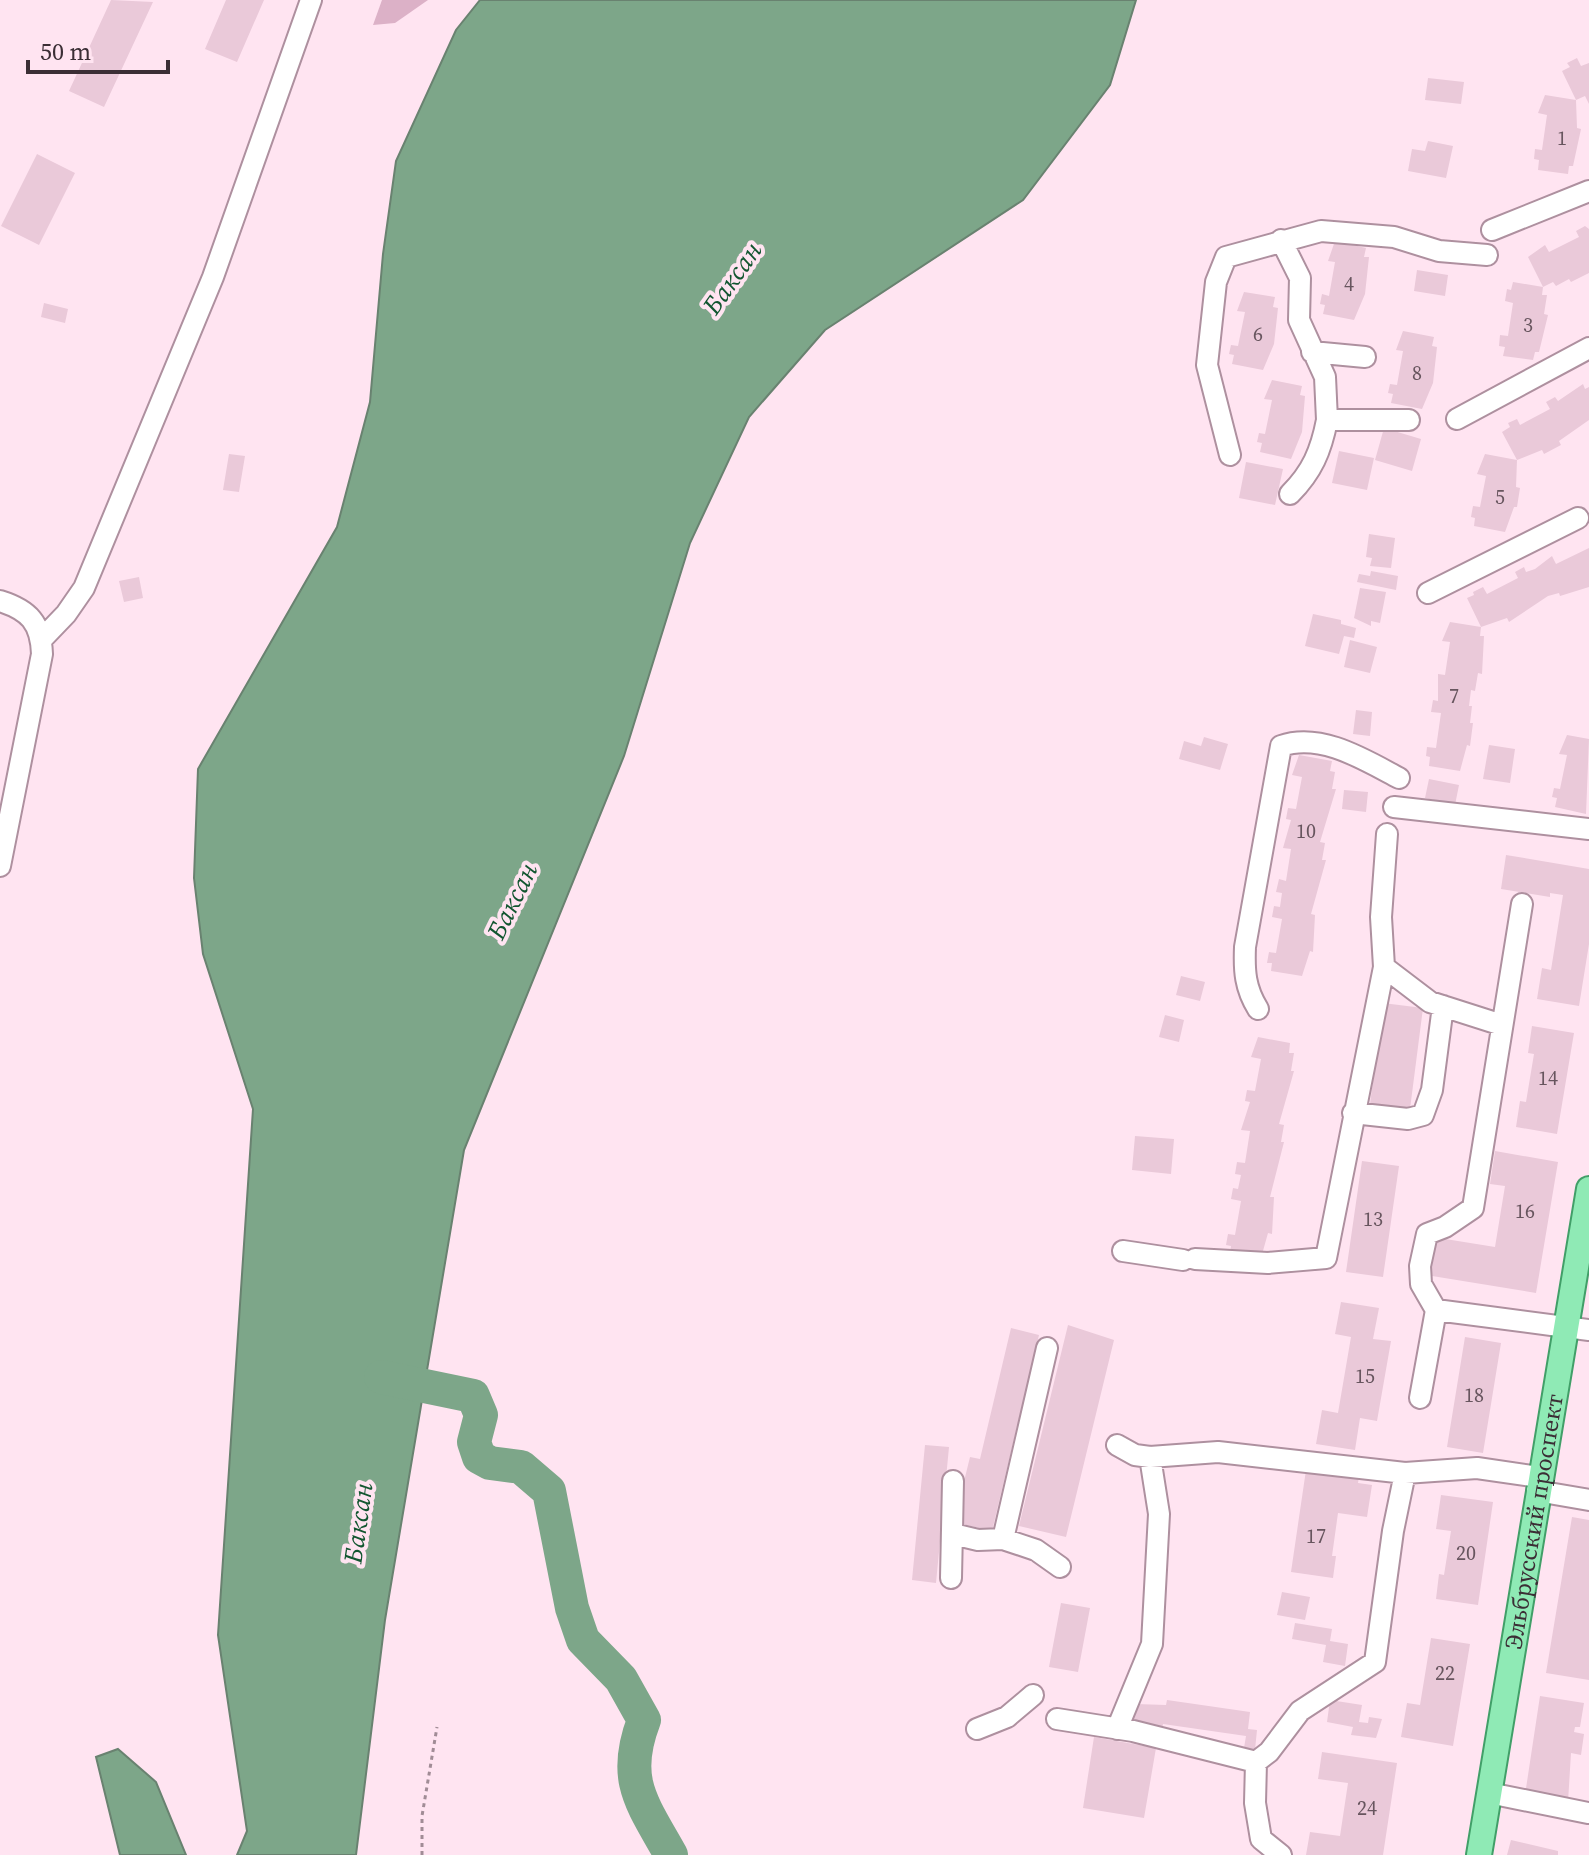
<svg xmlns="http://www.w3.org/2000/svg" width="1589" height="1855" font-family="'Source Serif 4',serif">
	<rect width="100%" height="100%" fill="#ffe4f1"/>
	<path fill="#dcb1c7" d="M382 0H428L395 23 373 25Z"/>
	<path fill="#7da689" stroke="#698270" stroke-width="2" d="M480 0H1136L1110 85 1023 200 825 330 749 417 690 543 624 756 464 1150 385 1620 356 1855H237L247 1831 218 1635 253 1109 203 954 194 878 198 769 337 527 370 402 383 254 396 161 456 30Z
		M118 1749 156 1782 186 1855H120L96 1757Z"/>
	<g fill="none" stroke-linecap="round" stroke-linejoin="round">
		<path stroke="#7da689" stroke-width="34" d="M381 1377 473 1396 481 1415 474 1442 479 1457 490 1463 521 1467 549 1491 572 1608 583 1640 621 1679 644 1720C621 1780 642 1803 671 1855"/>
	</g>
	<path fill="#eac9d9" d="M111 0 153 2 104 107 69 91Z
		M226 0H264L237 62 205 49Z
		M1577 58 1581 66 1589 63V104L1585 96 1576 100 1562 71 1570 67 1567 63Z
		M1428 78 1464 82 1461 104 1425 100Z
		M1545 95 1576 100 1577 128 1581 129 1573 166H1569L1568 174 1538 170 1539 160 1534 159 1535 149 1542 150 1547 115 1538 113Z
		M1428 141 1453 146 1446 178 1408 171 1412 149 1425 151Z
		M37 154 75 173 39 245 1 226Z
		M1585 226 1589 229V273L1571 282 1569 279 1556 286 1553 282 1543 287 1542 295H1547L1544 314 1548 315 1539 352H1535L1533 360 1503 356 1505 347 1499 346 1500 335 1508 336 1513 303 1505 301 1507 289 1511 290 1513 282 1543 287 1528 257 1545 245 1549 252 1579 237 1576 231Z
		M1335 241 1366 248 1364 257H1369L1365 294 1354 320 1323 314 1325 305 1320 304 1322 294 1329 296 1335 262 1328 261Z
		M1417 270 1448 275 1445 296 1414 291Z
		M1244 292 1275 297 1273 307 1278 308 1274 344 1263 370 1232 364 1234 355 1229 354 1231 345 1238 346 1245 312 1237 311Z
		M44 303 68 309 65 323 41 317Z
		M1403 331 1434 337 1432 346 1437 347 1433 383 1422 409 1391 403 1393 394 1388 393 1390 384 1397 385 1403 351 1396 350Z
		M1272 380 1302 386 1300 395 1305 396 1302 432 1291 459 1260 452 1262 443 1257 442 1259 433 1265 434 1272 400 1264 399Z
		M1583 384 1585 389 1589 387V420L1559 441 1561 445 1544 454 1542 450 1517 460 1502 432 1510 427 1508 423 1517 419 1520 425 1550 409 1546 402 1555 397 1558 401Z
		M1384 428 1421 439 1412 471 1375 460Z
		M1339 451 1374 458 1367 490 1332 483Z
		M229 454 245 456 239 492 223 490Z
		M1485 454 1517 460 1516 487 1520 488 1517 507H1514L1505 532 1474 526 1475 518 1471 517 1473 506 1480 507 1486 476 1477 474Z
		M1246 462 1283 469 1275 505 1239 498Z
		M1369 534 1395 538 1391 568 1370 566 1372 558 1366 557Z
		M1589 548V587L1560 596 1559 593 1548 596 1509 622 1507 618 1481 627 1467 598 1474 595 1473 592 1483 587 1487 594 1518 578 1515 572 1524 567 1526 572 1535 569 1552 556 1556 564Z
		M1371 571 1398 576 1396 590 1357 582 1359 574 1370 576Z
		M139 577 143 598 124 602 119 581Z
		M1360 588 1386 592 1380 623 1371 621V626L1354 618Z
		M1313 614 1341 620V624L1356 628 1354 638 1344 636 1339 654 1305 646Z
		M1450 622 1481 627 1480 636H1484L1482 674 1478 673 1475 691 1471 690 1469 706H1472L1470 723H1473L1470 746 1467 745 1460 771 1429 766 1430 757 1426 756 1427 747 1436 748 1441 713 1431 712 1433 700 1438 701V674L1445 675 1450 642 1442 641Z
		M1350 640 1377 647 1370 673 1344 667Z
		M1356 710 1372 712 1370 736 1353 734Z
		M1567 735 1589 739 1586 814 1555 807 1557 798 1552 797 1554 788 1560 789 1567 755 1559 754Z
		M1204 737 1228 744 1220 770 1179 759 1184 741 1201 746Z
		M1489 745 1515 749 1510 783 1483 779Z
		M1299 755 1332 761 1330 771 1335 772 1332 789H1336L1320 842 1325 843 1322 860H1326L1311 914 1315 915 1313 952 1310 951 1302 976 1271 971 1272 963H1267L1269 952 1276 953 1282 919 1272 917 1274 906 1280 907 1282 893 1276 892 1279 879 1286 881 1291 849 1283 848 1291 820 1286 819 1288 808 1296 809 1302 777 1292 775Z
		M1429 779 1459 785 1455 805 1425 798Z
		M1344 790 1368 792 1366 812 1342 809Z
		M1506 855 1589 869V944L1579 1006 1537 999 1542 968 1551 970 1563 895 1550 893V897L1501 889Z
		M1181 976 1205 982 1200 1001 1176 995Z
		M1383 1003 1423 1008 1410 1109 1370 1104Z
		M1165 1015 1184 1020 1179 1042 1159 1037Z
		M1532 1026 1574 1033 1557 1134 1516 1127 1520 1101 1526 1102 1534 1054 1528 1053Z
		M1258 1037 1290 1043 1289 1053H1294L1291 1071H1294L1279 1124 1284 1125 1281 1142H1284L1270 1197H1274L1272 1234 1268 1233 1261 1258 1230 1253 1231 1246 1226 1245 1228 1234 1235 1235 1241 1201 1231 1199 1233 1188 1238 1189 1241 1175 1235 1174 1237 1162 1245 1163 1250 1131 1241 1130 1250 1102 1245 1101 1247 1090 1255 1091 1261 1059 1251 1057Z
		M1135 1136 1174 1139 1171 1174 1132 1170Z
		M1495 1151 1558 1162 1536 1293 1426 1275 1433 1237 1495 1247 1505 1186 1490 1184Z
		M1362 1161 1399 1166 1383 1277 1346 1272Z
		M1341 1302 1379 1308 1373 1339 1391 1341 1377 1421 1360 1418 1355 1450 1316 1444 1322 1410 1338 1413 1351 1337 1335 1334Z
		M1068 1325 1114 1340 1066 1537 1019 1526Z
		M1011 1328 1039 1335 992 1531 954 1522 970 1457 980 1459Z
		M1465 1337 1501 1343 1483 1453 1447 1447Z
		M925 1445 949 1447 936 1583 912 1580Z
		M1306 1470 1359 1477 1358 1483 1372 1485 1367 1517 1338 1513 1332 1556H1336L1333 1578 1291 1572Z
		M1441 1495 1493 1502 1478 1605 1436 1599 1439 1574 1444 1575 1451 1531 1436 1529Z
		M1572 1517 1589 1520V1680L1546 1673Z
		M1282 1592 1310 1597 1305 1620 1277 1615Z
		M1061 1603 1090 1608 1078 1672 1049 1667Z
		M1295 1623 1332 1629 1330 1641 1348 1644 1345 1666 1323 1662 1326 1645 1292 1639Z
		M1431 1638 1470 1644 1453 1746 1401 1737 1407 1703 1420 1705Z
		M1540 1696 1584 1703 1580 1727H1575L1574 1732 1584 1734 1581 1755 1571 1753 1568 1802 1525 1795Z
		M1167 1700 1250 1712 1248 1729 1257 1730 1255 1750 1244 1748 1246 1736 1163 1724 1162 1730 1133 1725 1136 1704 1166 1705Z
		M1330 1700 1362 1705 1359 1722 1368 1723 1369 1717 1382 1719 1376 1738 1351 1735 1353 1727 1327 1722Z
		M1094 1737 1156 1748 1144 1818 1083 1808Z
		M1322 1752 1397 1763 1383 1855H1306L1310 1832 1340 1836 1348 1783 1318 1779Z
		M1511 1840 1558 1851V1855H1507Z"/>
	<g fill="none" stroke-linecap="round" stroke-linejoin="round">
		<g stroke="#ae909f" stroke-width="24">
			<path id="minor" d="M1492 230 1589 191
				M1281 240 1300 278 1299 320 1325 377 1327 420H1409
				M1312 352 1365 357
				M1457 419 1589 348
				M1230 455 1207 365 1216 282 1226 257 1321 231 1394 237 1439 251 1487 255
				M1290 494C1312 472 1321 451 1327 420
				M1428 593 1578 518
				M0 601C29 610 41 623 42 654L0 866
				M42 639 66 614 84 588 213 277 311 0
				M1394 807 1589 829
				M1384 967 1430 1002 1502 1025
				M1258 1009C1245 988 1244 971 1245 947L1281 746C1321 732 1365 760 1399 778
				M1353 1113 1408 1119 1423 1115 1432 1090 1443 1006
				M1123 1251 1183 1260
				M1195 1259 1268 1263 1326 1258 1384 967 1381 917 1387 834
				M1436 1310 1589 1330
				M1047 1348 1003 1539 1036 1550 1060 1567
				M1420 1398 1436 1310 1421 1284 1420 1266 1427 1234 1445 1227 1473 1208 1522 904
				M1117 1445 1135 1455 1150 1457 1218 1452 1405 1473 1477 1468 1539 1477
				M1537 1491 1589 1500
				M953 1534 978 1540 1003 1539
				M951 1578 953 1481
				M1057 1719 1133 1731 1256 1762 1269 1752 1300 1711 1375 1662 1393 1531 1405 1473
				M977 1729 1007 1717 1033 1695
				M1117 1729 1152 1644 1159 1514 1150 1457
				M1256 1762 1255 1803 1261 1839 1281 1855
				M1489 1793 1588 1813"/>
		</g>
		<g stroke="#419f68" stroke-width="28">
			<g id="major">
				<path id="s1" d="M1479 1855 1589 1189"/>
			</g>
		</g>
		<path stroke="#a18c96" stroke-width="3" stroke-dasharray="4 4" stroke-linecap="butt" d="M422 1855V1816L437 1727"/>
		<use href="#minor" stroke="#fff" stroke-width="20"/>
		<use href="#major" stroke="#8feab5" stroke-width="24"/>
	</g>
	<g text-anchor="middle" stroke-width="8" stroke-linejoin="round" paint-order="stroke">
		<g font-size="20" fill="#67555e">
			<text x="1562" y="145">1</text>
			<text x="1349" y="291">4</text>
			<text x="1528" y="332">3</text>
			<text x="1258" y="341">6</text>
			<text x="1417" y="380">8</text>
			<text x="1500" y="504">5</text>
			<text x="1454" y="703">7</text>
			<text x="1306" y="838">10</text>
			<text x="1548" y="1085">14</text>
			<text x="1525" y="1218">16</text>
			<text x="1373" y="1226">13</text>
			<text x="1365" y="1383">15</text>
			<text x="1474" y="1402">18</text>
			<text x="1316" y="1543">17</text>
			<text x="1466" y="1560">20</text>
			<text x="1445" y="1680">22</text>
			<text x="1367" y="1815">24</text>
		</g>
		<g font-size="24" fill="#3b2e35" stroke="#ffe4f1">
			<text dy="8" stroke="none"><textPath href="#s1" startOffset="338">Эльбрусский проспект</textPath></text>
		</g>
		<g font-size="26" font-style="italic" fill="#125630" stroke="#ffe4f1">
			<text transform="translate(732 278) rotate(-55)" y="9">Баксан</text>
			<text transform="translate(512 901) rotate(-64)" y="9">Баксан</text>
			<text transform="translate(358 1523) rotate(-82)" y="9">Баксан</text>
		</g>
	</g>
	<path d="M28 60v12h140v-12" fill="none" stroke="#3b2e35" stroke-width="4"/>
	<text x="40" y="60" font-size="24" fill="#3b2e35" stroke="#ffe4f1" stroke-width="6" paint-order="stroke">50 m</text>
</svg>
